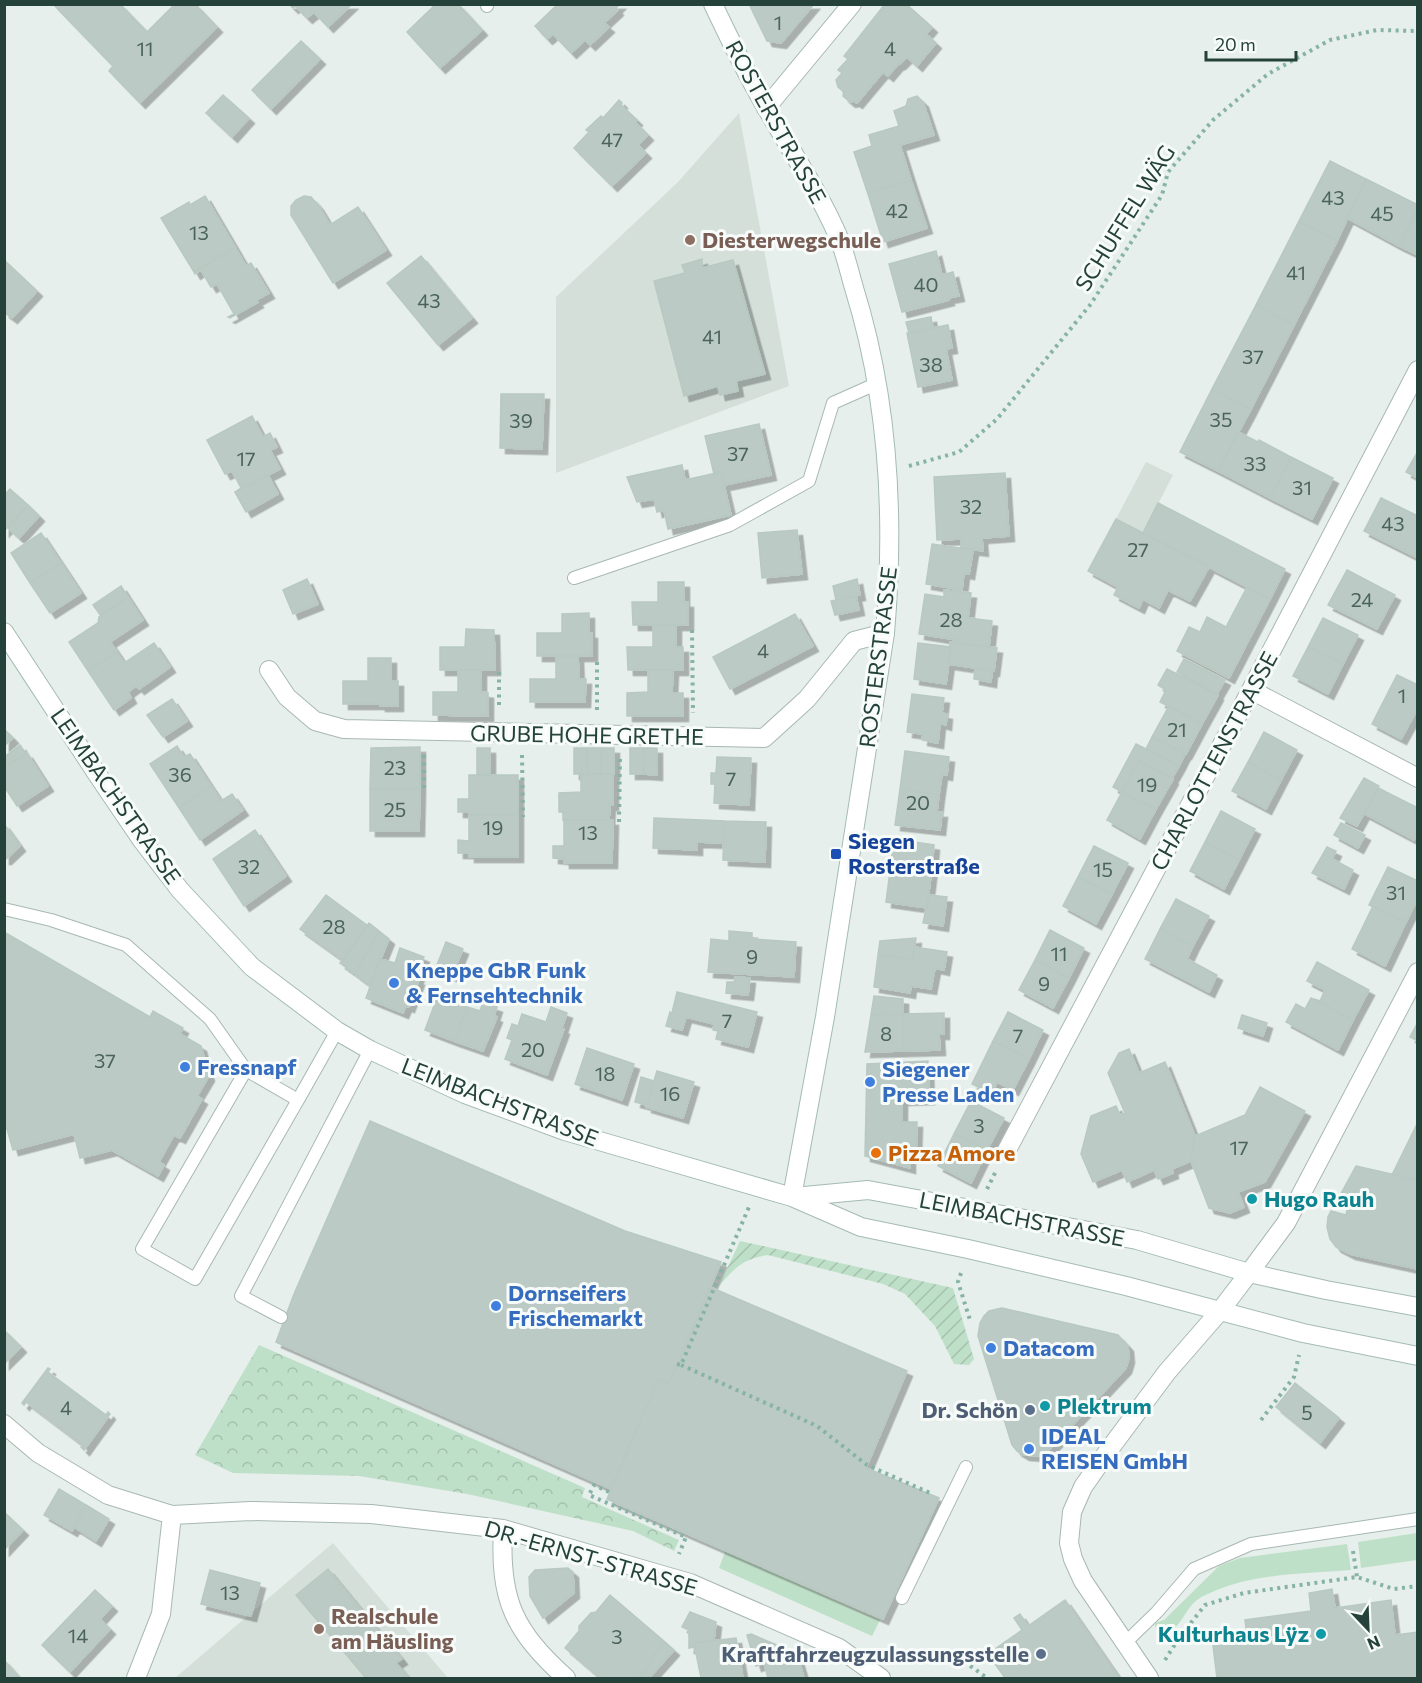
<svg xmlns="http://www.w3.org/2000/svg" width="1422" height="1683" font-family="Commissioner,sans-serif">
	<defs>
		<pattern id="forest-crowns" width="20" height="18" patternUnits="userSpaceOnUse" patternTransform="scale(1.5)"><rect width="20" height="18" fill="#bfe0c8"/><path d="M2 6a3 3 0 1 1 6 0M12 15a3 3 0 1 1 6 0" fill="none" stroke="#a4c1ad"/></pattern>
		<pattern id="garden-furrows" width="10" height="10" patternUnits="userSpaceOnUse" patternTransform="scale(1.5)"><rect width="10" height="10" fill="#bfe0c8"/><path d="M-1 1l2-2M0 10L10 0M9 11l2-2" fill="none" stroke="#a4c1ad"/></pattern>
		<filter id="shadow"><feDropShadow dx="5.5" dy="5.5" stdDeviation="0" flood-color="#0004"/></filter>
	</defs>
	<rect width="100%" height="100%" fill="#e6efeb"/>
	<path fill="#d4dfda" d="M739 113 789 386 556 473V297L678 182Z
		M1146 462 1173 475 1143 533 1116 519Z
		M333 1543 448 1678H175Z"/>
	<path fill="#bfe0c8" d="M1417 1533V1560L1361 1568 1358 1542Z
		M1347 1544 1351 1570C1304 1574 1253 1573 1210 1593 1202 1596 1196 1600 1191 1606 1182 1617 1175 1637 1158 1633L1155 1626V1623L1164 1620 1219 1566 1240 1558Z
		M725 1552 880 1620 872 1636 719 1568Z"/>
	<path fill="url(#forest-crowns)" d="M259 1345 585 1488 582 1497 679 1540 674 1551 633 1531 467 1494 359 1476 233 1473 195 1455Z"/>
	<path fill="url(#garden-furrows)" d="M740 1241 953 1288 974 1359 969 1365 954 1364 935 1326 905 1294 883 1284 768 1255C742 1259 736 1267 719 1286Z"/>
	<path fill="#bbcac4" stroke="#b8c9c2" stroke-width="1.5" filter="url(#shadow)" d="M53 4H120L147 32 175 4H195L217 27 140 103 109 71 113 66Z
		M289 4H316L311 9 314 12 307 18 295 6 293 8Z
		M316 4H352L328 27 311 9Z
		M436 4H458L482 30 440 68 407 32Z
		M558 4H620L616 8 618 10 604 23 609 27 590 45 585 40 571 53 553 34 547 39 535 26Z
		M749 4H814L781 43 767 41Z
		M885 4H906L932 27 926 34 936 43 917 66 907 57 900 64 899 63 888 76 883 72 857 103 854 101 850 102 843 96 844 92 838 87 836 80 842 73 838 70 848 59 844 56Z
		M301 41 320 59 271 109 252 90Z
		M223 95 249 118 232 137 206 113Z
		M917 96 923 102 934 135 900 145 911 180 868 194 854 152 872 146 869 135 899 126 894 111 906 106 908 99Z
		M619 100 622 103 621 105 637 120 635 122 648 135 638 145 646 153 612 186 574 148 589 132 586 130 601 116 603 118Z
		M1330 161 1366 179 1337 241 1299 221Z
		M1366 179 1418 205V209L1399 246 1347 218Z
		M911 180 927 228 883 242 868 194Z
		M205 196 235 247 194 272 161 218 189 202 190 205Z
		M304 196 311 197 318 205 330 225 358 207 386 250 333 283 291 215V206L296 200Z
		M1418 209V255L1399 246Z
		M1299 221 1337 241 1294 325 1256 305Z
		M235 247 246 266 251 263 269 293 256 300 258 302 230 318 228 317 234 314 217 284 211 287 201 270 195 274 194 272Z
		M936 251 942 275 953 272 959 296 948 298 949 300 902 312 889 264Z
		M421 256 472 318 438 345 387 283Z
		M702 259V268L733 260 765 374 736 381 738 391 720 395 718 386 684 396 654 281 685 273 682 265Z
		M4 260 37 291 12 318 4 312Z
		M1256 305 1294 325 1251 409 1212 389Z
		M931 317 933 328 909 333 906 322Z
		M948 325 952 348 946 349 952 380 918 387 907 333Z
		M1212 389 1251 409 1218 471 1180 452Z
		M501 394H544L542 449 500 448Z
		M252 416 263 437 270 433 277 447 270 450 280 469 235 492 241 488 232 471 225 474 207 440Z
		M759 424 771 475 724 485 721 472 714 474 705 436Z
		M1238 432 1258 442 1259 440 1291 457 1270 498 1218 471Z
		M1418 451V478L1406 472Z
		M1291 457 1333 478 1312 519 1270 498Z
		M682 465 685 480 721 472 731 515 668 529 664 510 657 512 654 499 637 502 627 477Z
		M1005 473 1009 536 982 538 983 551 961 548V539L937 540 934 477Z
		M268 475 278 494 246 512 235 492Z
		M10 489 28 505 4 531V492L6 493Z
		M1381 498 1418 516V558L1364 531Z
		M1158 503 1285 569 1270 599 1143 533Z
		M28 505 39 516 19 538 8 528Z
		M1116 519 1209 567 1190 601 1168 590 1159 608 1143 599 1139 608 1114 595 1118 587 1088 571Z
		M797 530 802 574 762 578 758 533Z
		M41 533 61 563 30 583 11 553Z
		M932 544 973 550 969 574 964 573 962 590 926 584Z
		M61 563 81 593 50 613 30 583Z
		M1347 570 1395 595 1377 629 1328 605Z
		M307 579 318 604 293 614 283 590Z
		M857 579 860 595 836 600 833 586Z
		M658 582H684V602H688V625H633L632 602H658Z
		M121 586 128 597 101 616 93 605Z
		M1247 587 1270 599 1229 678 1177 651 1189 627 1200 632 1207 617 1226 627Z
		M944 590 971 593 968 618 992 621 989 647 957 643V640L919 634 925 594 944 597Z
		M856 596 859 610 835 615 831 601Z
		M128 597 143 620 110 642 117 652 88 671 69 642 98 623 99 617Z
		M589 613V633H592V656H537V633H562V614Z
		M795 614 813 646 730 689 713 657Z
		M1323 618 1358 635 1343 664 1308 647Z
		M653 625H676V647H683V670H628L627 647H653Z
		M466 629 494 630 495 670H440V647H465Z
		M950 642 997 648 994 671 949 664Z
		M154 643 170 667 139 689 136 686 128 692 131 698 114 710 88 671 117 652 124 663Z
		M918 643 951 647 946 684 914 679Z
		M1308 647 1343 664 1328 694 1293 676Z
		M556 656H578L579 679H586L585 702H530V679H556Z
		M368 658H391V681H398V706H380V704H343V681H368Z
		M1184 659 1225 680 1217 694 1177 672Z
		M975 668 992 671 991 682 974 679Z
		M1167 669 1218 695 1202 724 1160 702 1166 690 1158 685Z
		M458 670H481V692L488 693V716L433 715V692H458Z
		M648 670H673L672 693H683V716H627V693L648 692Z
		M1397 675 1418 685V708L1401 739 1372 724Z
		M912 694 944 698 942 713 947 714 946 725 940 723 938 743 922 740 923 734 907 732Z
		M172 699 187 721 163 737 147 715Z
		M1169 706 1202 724 1186 754 1152 737Z
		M4 729 13 738 4 746Z
		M1264 732 1297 750 1281 780 1248 762Z
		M1152 737 1185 754 1179 766 1146 749Z
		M1136 744 1179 766 1172 778 1139 761 1122 792 1113 787Z
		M20 745 26 754 4 768V757Z
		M177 746 184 757 190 754 211 786 179 808 150 764Z
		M420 747V789H370L371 748Z
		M477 748H490V774H477Z
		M574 748H587V774H574Z
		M587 748H601V774H587Z
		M601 748H614V774H601Z
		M630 748H644V774H630Z
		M644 748H657V775L644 774Z
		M905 751 949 757 947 775 942 774 939 795 900 789Z
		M27 753 48 786 17 806 4 786V768Z
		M717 757 751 758 749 805 714 803 715 784H711V773H716Z
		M1139 761 1173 779 1156 809 1122 792Z
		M1248 762 1281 780 1266 809 1232 791Z
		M613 774V805H610L609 820H563V812H559V793L581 792V775Z
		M469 775H518V815H469V812H458V799H469Z
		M1364 778 1379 786 1357 826 1340 818Z
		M211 786 221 801 232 794 243 810 200 840 179 808Z
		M1378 788 1418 808V833L1414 840 1365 814Z
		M370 789H420L419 831H370Z
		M900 789 939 795 937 812H942L940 830 895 825Z
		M1122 792 1156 809 1140 839 1107 820Z
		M1221 811 1255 829 1239 860 1205 842Z
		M469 815H518V857H469V853H458V840L469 841Z
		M654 818 724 821 723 843 697 842V850L653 848Z
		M564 820H613L612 863H564V859L553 858V846H564Z
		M724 821 766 822 765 862 723 860Z
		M1341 823 1365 835 1358 848 1334 835Z
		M4 824 20 846 6 859H4Z
		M255 830 286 876 244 906 213 859Z
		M894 839 934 845 932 867 891 863Z
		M1205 842 1239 860 1224 889 1190 871Z
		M1094 846 1128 863 1112 894 1078 877Z
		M1327 847 1336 851 1332 859 1323 854Z
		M1323 854 1353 870 1344 889 1312 873Z
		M891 863 932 867 927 908 886 902Z
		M1388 867 1418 881V904H1415L1406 922 1369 905Z
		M1078 877 1112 894 1096 924 1063 906Z
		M326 895 368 926 343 960 300 929Z
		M929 895 947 897 943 926 923 923Z
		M1176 899 1209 916 1193 946 1160 929Z
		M1373 906 1406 922 1385 966 1352 949Z
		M369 923 379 931 355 974 340 963Z
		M1160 929 1193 946 1187 959 1217 975 1209 992 1145 959Z
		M1050 930 1084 948 1069 978 1035 960Z
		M379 931 389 939 370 985 355 974Z
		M729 931 752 933V939L796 942 794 977 708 972 711 939 729 941Z
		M4 932 150 1017 153 1011 183 1028 180 1034 201 1046 209 1076 197 1096 202 1099 180 1138 174 1135 159 1162 164 1165 158 1176 112 1150 80 1158 74 1134 13 1150 4 1119Z
		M916 938 913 959 878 955 880 941Z
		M446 942 463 949 452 976 435 970Z
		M914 947 947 952 944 970 935 968 931 989 911 986 910 993 874 987 878 955 913 959Z
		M400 948 424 957 418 972H420L417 980H419L409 1007 406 1006 403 1013 366 998 380 959 395 963Z
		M1035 960 1069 978 1053 1008 1019 990Z
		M1317 962 1369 990 1353 1020 1314 999 1320 1001 1325 990 1307 981Z
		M735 977 750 978 748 995 726 993 727 982H734Z
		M677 992 757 1012 748 1047 716 1039 718 1031 713 1030 714 1024 686 1017 682 1030 666 1026 670 1012 672 1013Z
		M438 995 467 1007 454 1041 425 1030Z
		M874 996 903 999V1014L871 1015Z
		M1311 998 1353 1020 1338 1050 1286 1022 1296 1004 1305 1009Z
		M483 1002 497 1007 494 1016 497 1017 483 1051 454 1041 467 1007 480 1011Z
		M551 1007 567 1013 562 1028 564 1029 547 1075 505 1059 512 1040 507 1038 512 1024 518 1026 522 1014 546 1022Z
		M1008 1012 1043 1030 1029 1059 993 1041Z
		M944 1013V1034H939L940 1050 904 1051 903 1014Z
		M903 1014 904 1051 865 1052 871 1015Z
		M1242 1015 1267 1023 1263 1036 1238 1028Z
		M1418 1022V1041L1410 1037Z
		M993 1041 1029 1059 1013 1090 997 1082 992 1094 972 1084Z
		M587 1048 634 1064 622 1100 575 1084Z
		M1129 1049 1139 1073 1165 1062 1195 1136 1191 1161 1172 1169 1173 1173 1158 1179 1154 1170 1127 1182 1122 1170 1093 1182 1081 1154 1089 1123 1091 1116 1116 1106 1120 1115 1125 1113 1108 1073 1119 1053Z
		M928 1061 929 1099 902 1100V1122H917L916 1156 910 1155V1168L865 1156 867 1064Z
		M657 1071 694 1082 683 1118 646 1107Z
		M641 1077 654 1081 647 1105 635 1102Z
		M1260 1087 1305 1111 1265 1182 1238 1192 1244 1207 1230 1213 1209 1208 1191 1161 1195 1136 1245 1115Z
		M971 1101 1004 1118 987 1150 954 1134Z
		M370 1121 625 1231 721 1262 669 1383 658 1380 611 1489 276 1342 294 1294Z
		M1418 1122V1180L1392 1175Z
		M954 1134 987 1150 971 1183 938 1166Z
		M1356 1166 1418 1180V1269L1350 1254 1336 1247 1330 1239 1327 1227 1328 1217 1331 1211 1346 1215 1349 1201 1338 1199Z
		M710 1287 907 1371 866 1468 939 1498 883 1619 607 1499 658 1380 669 1383Z
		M1002 1308 1118 1335 1128 1346 1129 1358 1126 1368 1047 1452 1040 1456 1024 1455 1017 1451 1012 1445 978 1336 980 1323 984 1316 989 1311Z
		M4 1330 21 1347 4 1364Z
		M48 1368 50 1369 48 1372 106 1415 108 1412 110 1414 84 1450 81 1447 83 1445 26 1402 24 1405 22 1403Z
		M1295 1383 1339 1418 1320 1443 1276 1407Z
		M59 1489 86 1505 72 1531 44 1515Z
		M86 1505 109 1519 96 1541 74 1527Z
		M4 1512 23 1530 4 1550Z
		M568 1568 573 1572 574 1593 543 1618 530 1596 529 1577 535 1570Z
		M328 1569 402 1659 396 1663 409 1678H366L296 1595Z
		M210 1570 260 1583 251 1616 201 1604Z
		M1332 1589 1335 1608 1391 1600 1395 1635 1418 1632V1678H1217L1213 1646 1248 1642 1245 1620 1311 1611 1309 1593Z
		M95 1590 112 1606 100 1619 110 1629 70 1672 42 1645Z
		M610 1595 665 1642 651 1659V1664L639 1678H600L565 1648 579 1631V1626L591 1613 596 1612Z
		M1065 1600 1119 1678H1005L988 1654 1022 1630 1014 1618 1020 1614 1028 1626Z
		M690 1612 716 1622 714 1640 694 1643 695 1647 689 1648V1630L682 1627Z
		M751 1634 777 1645 780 1658 756 1666 747 1635Z
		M736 1638 743 1678H701L694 1643Z
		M665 1642 674 1650 649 1678H634H639L651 1664V1659Z
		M797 1654 804 1678H768L764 1663Z
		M4 1660 20 1678H4Z"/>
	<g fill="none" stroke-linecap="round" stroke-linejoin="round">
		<g stroke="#a8b8b2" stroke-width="14">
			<path id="lane" d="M487 6V4
				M574 578 730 525 809 481 833 403 878 383
				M4 909 51 920 126 945 210 1019 246 1070 298 1100 337 1031
				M246 1070 142 1249 195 1279 298 1100
				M281 1317 241 1296 370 1050
				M902 1598 966 1467
				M1125 1643 1157 1612 1194 1569 1251 1544 1418 1519"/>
		</g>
		<g stroke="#a8b8b2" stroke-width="20">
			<path id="street" d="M766 108 852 4
				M269 670 287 697 315 721 344 729 764 738 807 699 854 641 885 633
				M1251 690 1418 778
				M1007 1150 1251 690 1418 370
				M1249 1273 1286 1223 1418 972
				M4 1424 38 1453 108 1495 172 1515 251 1511 371 1514 503 1529 690 1583 839 1648 881 1678
				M503 1529C499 1600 514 1631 566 1678
				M136 1678 161 1614 172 1515
				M1149 1678 1083 1581 1073 1559 1069 1543 1072 1512 1083 1487 1108 1451 1167 1372 1220 1311"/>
		</g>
		<g stroke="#a4bbb3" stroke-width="20">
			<path id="secondary" d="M713 4C730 40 747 75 767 109 791 151 819 192 838 236 845 252 849 271 854 288 889 400 895 517 885 633L825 1017 792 1197
				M4 632 97 774 141 839 180 890 252 967 337 1031 370 1050 465 1094 565 1131 792 1197 861 1227 968 1249 1126 1286 1303 1333 1418 1356
				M794 1197 868 1190 1137 1240 1249 1273 1326 1290 1418 1307
				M1220 1311 1249 1273"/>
		</g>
		<path stroke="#86b3a5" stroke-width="4" stroke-dasharray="3 4.5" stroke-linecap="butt" d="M909 466 959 452 997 419 1090 305 1162 195 1168 172 1213 120 1268 74 1330 40 1377 30 1418 31
			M692 630 693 713
			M499 672V708
			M597 710V662
			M424 755V790
			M522 755 523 817
			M619 822 620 757
			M987 1189 997 1169
			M961 1273 958 1282 970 1320
			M677 1364 681 1365 749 1207
			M681 1365 817 1426 867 1465 930 1493
			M1261 1420 1294 1377 1299 1355
			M609 1492 594 1485 589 1495 686 1537 679 1554
			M1353 1551 1357 1577
			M958 1657 987 1678
			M1165 1660 1179 1638 1205 1605 1244 1593 1357 1577 1394 1589 1418 1586"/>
		<use href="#lane" stroke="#fff" stroke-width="12"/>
		<use href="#street" stroke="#fff" stroke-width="18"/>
		<use href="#secondary" stroke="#fff" stroke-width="18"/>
	</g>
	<g fill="#8d6e63" stroke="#f7fbf9" stroke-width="2">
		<circle cx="690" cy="240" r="6"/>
		<circle cx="319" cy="1629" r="6"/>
	</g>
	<rect fill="#1a4fb4" stroke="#f7fbf9" stroke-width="2" x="830" y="848" width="12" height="12" rx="3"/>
	<g fill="#3f7fe0" stroke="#f7fbf9" stroke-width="2">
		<circle cx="394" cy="983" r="6"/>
		<circle cx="185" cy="1067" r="6"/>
		<circle cx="870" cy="1082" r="6"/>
		<circle cx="496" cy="1306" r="6"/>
		<circle cx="991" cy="1348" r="6"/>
		<circle cx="1029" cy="1449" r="6"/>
	</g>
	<circle fill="#e8710a" stroke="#f7fbf9" stroke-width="2" cx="876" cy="1153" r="6"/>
	<g fill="#0f9aa8" stroke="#f7fbf9" stroke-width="2">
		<circle cx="1252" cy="1199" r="6"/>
		<circle cx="1045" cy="1406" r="6"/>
		<circle cx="1321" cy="1634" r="6"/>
	</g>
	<g fill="#5c6f8a" stroke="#f7fbf9" stroke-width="2">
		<circle cx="1030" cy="1410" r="6"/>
		<circle cx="1041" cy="1654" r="6"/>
	</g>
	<g text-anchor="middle" stroke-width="6" stroke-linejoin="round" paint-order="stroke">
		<g font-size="20" fill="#4a645c">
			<text x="778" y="30">1</text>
			<text x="145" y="56">11</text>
			<text x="890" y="56">4</text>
			<text x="612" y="147">47</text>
			<text x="1333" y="205">43</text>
			<text x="897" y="218">42</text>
			<text x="1382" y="221">45</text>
			<text x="199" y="240">13</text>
			<text x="1296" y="280">41</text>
			<text x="926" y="292">40</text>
			<text x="429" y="308">43</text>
			<text x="712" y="344">41</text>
			<text x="1253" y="364">37</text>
			<text x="931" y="372">38</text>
			<text x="1221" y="427">35</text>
			<text x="521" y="428">39</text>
			<text x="738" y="461">37</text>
			<text x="246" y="466">17</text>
			<text x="1255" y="471">33</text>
			<text x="1302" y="495">31</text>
			<text x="971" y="514">32</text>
			<text x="1393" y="531">43</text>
			<text x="1138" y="557">27</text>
			<text x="1362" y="607">24</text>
			<text x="951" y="627">28</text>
			<text x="763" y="658">4</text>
			<text x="1402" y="703">1</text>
			<text x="1177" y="737">21</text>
			<text x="395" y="775">23</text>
			<text x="180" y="782">36</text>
			<text x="731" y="786">7</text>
			<text x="1147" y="792">19</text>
			<text x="918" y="810">20</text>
			<text x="395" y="817">25</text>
			<text x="493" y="835">19</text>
			<text x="588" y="840">13</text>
			<text x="249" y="874">32</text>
			<text x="1103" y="877">15</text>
			<text x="1396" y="900">31</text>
			<text x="334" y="934">28</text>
			<text x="1059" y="961">11</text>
			<text x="752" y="964">9</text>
			<text x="1044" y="991">9</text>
			<text x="727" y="1028">7</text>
			<text x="886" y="1041">8</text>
			<text x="1018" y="1043">7</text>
			<text x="533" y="1057">20</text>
			<text x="105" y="1068">37</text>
			<text x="605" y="1081">18</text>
			<text x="670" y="1101">16</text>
			<text x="979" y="1133">3</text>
			<text x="1239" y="1155">17</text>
			<text x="66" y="1415">4</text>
			<text x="1307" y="1420">5</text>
			<text x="230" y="1600">13</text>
			<text x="78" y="1643">14</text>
			<text x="617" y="1644">3</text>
		</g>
		<g font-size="22" fill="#24423a" stroke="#f7fbf9">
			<text transform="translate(776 122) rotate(61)" y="8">ROSTERSTRASSE</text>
			<text transform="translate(1125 218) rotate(-58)" y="8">SCHUFFEL WÄG</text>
			<text transform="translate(878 657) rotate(-83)" y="8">ROSTERSTRASSE</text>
			<text transform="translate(587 735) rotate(1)" y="8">GRUBE HOHE GRETHE</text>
			<text transform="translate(1214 761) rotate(-62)" y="8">CHARLOTTENSTRASSE</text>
			<text transform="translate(116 796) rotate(55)" y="8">LEIMBACHSTRASSE</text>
			<text transform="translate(500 1102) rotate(21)" y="8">LEIMBACHSTRASSE</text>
			<text transform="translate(1022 1219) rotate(11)" y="8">LEIMBACHSTRASSE</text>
			<text transform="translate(591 1558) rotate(16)" y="8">DR.-ERNST-STRASSE</text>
		</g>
		<g font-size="22" font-weight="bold" fill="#785e54" stroke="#f7fbf9" text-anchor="start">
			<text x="702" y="248">Diesterwegschule</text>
			<text x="331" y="1624">Realschule<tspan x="331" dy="25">am Häusling</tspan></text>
		</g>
		<g font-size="22" font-weight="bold" fill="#164399" stroke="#f7fbf9" text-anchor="start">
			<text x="848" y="849">Siegen<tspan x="848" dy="25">Rosterstraße</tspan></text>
		</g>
		<g font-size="22" font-weight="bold" fill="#366cbe" stroke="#f7fbf9" text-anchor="start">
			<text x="406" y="978">Kneppe GbR Funk<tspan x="406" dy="25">&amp; Fernsehtechnik</tspan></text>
			<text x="197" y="1075">Fressnapf</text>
			<text x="882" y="1077">Siegener<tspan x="882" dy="25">Presse Laden</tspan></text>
			<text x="508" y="1301">Dornseifers<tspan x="508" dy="25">Frischemarkt</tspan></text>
			<text x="1003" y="1356">Datacom</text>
			<text x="1041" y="1444">IDEAL<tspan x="1041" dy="25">REISEN GmbH</tspan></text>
		</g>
		<g font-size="22" font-weight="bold" fill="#c56008" stroke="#f7fbf9" text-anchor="start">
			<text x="888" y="1161">Pizza Amore</text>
		</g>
		<g font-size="22" font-weight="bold" fill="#0d838f" stroke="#f7fbf9" text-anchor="start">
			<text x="1264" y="1207">Hugo Rauh</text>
			<text x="1057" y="1414">Plektrum</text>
			<text x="1309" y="1642" text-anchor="end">Kulturhaus Lÿz</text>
		</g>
		<g font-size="22" font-weight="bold" fill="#4e5e75" stroke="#f7fbf9" text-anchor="end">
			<text x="1018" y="1418">Dr. Schön</text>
			<text x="1029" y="1662">Kraftfahrzeugzulassungsstelle</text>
		</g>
	</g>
	<rect width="1422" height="1683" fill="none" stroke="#24423a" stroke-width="12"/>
	<g transform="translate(1368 1629) rotate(157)" stroke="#f7fbf9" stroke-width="4.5" paint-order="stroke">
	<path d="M0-4.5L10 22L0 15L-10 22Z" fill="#24423a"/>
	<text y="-9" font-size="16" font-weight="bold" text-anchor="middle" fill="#24423a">N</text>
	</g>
	<path d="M1206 51v9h90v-9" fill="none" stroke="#24423a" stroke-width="3"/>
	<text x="1215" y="51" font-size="18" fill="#24423a" stroke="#f7fbf9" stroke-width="4.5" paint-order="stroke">20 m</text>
</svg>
